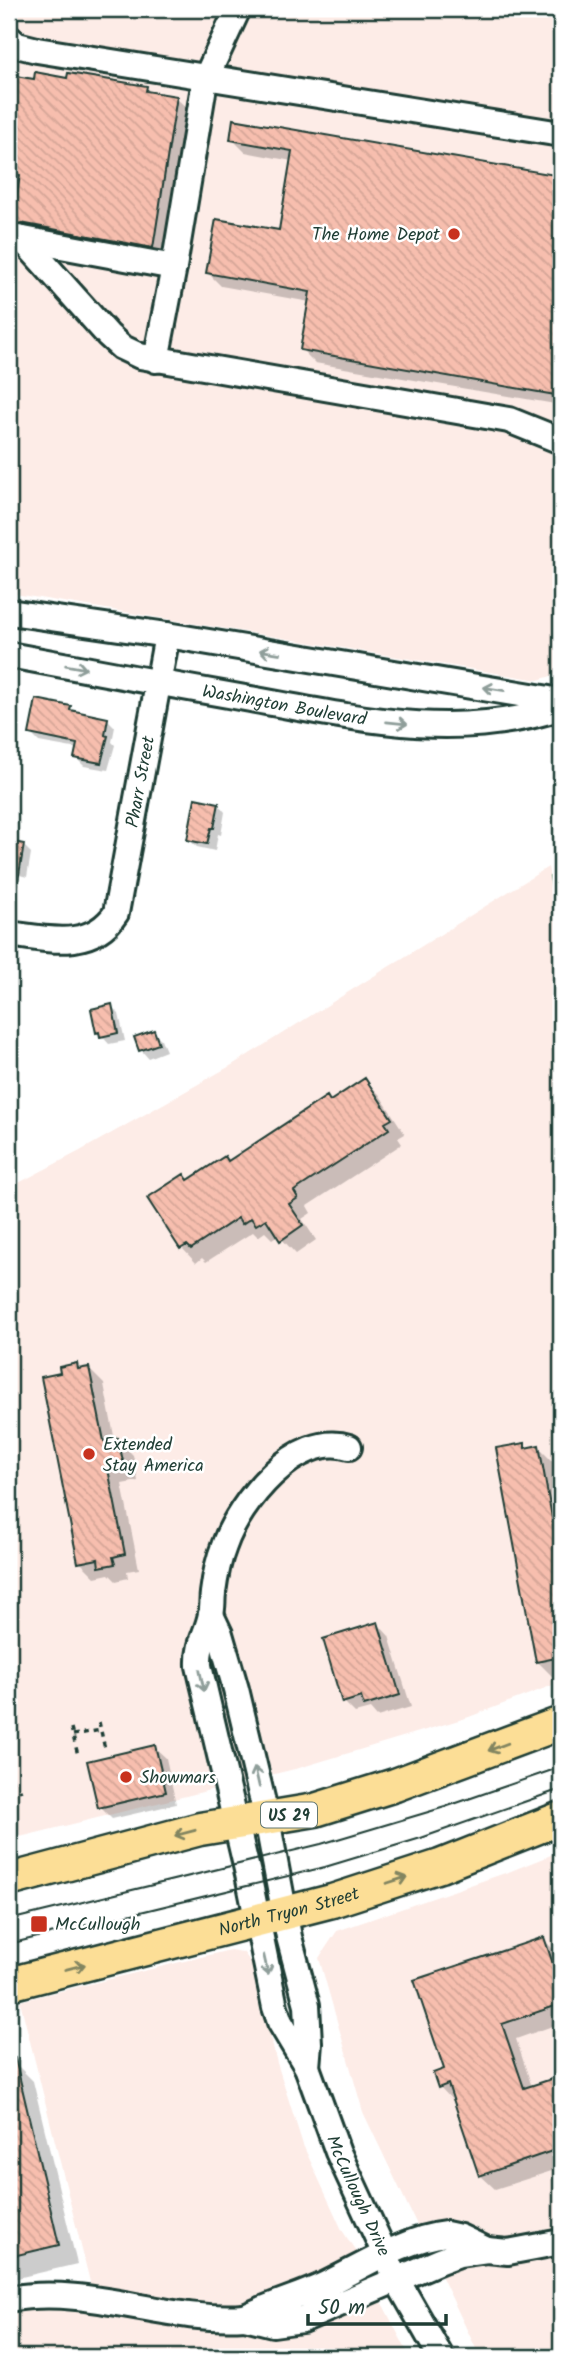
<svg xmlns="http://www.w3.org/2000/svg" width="570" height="2366" font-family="Kalam,sans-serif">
	<defs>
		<pattern id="cemetery-stones" width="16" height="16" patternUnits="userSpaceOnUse" patternTransform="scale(1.75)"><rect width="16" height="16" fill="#aee9ae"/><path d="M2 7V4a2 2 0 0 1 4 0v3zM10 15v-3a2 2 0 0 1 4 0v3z" fill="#95c996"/></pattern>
		<pattern id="building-back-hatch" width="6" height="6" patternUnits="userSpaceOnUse" patternTransform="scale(1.75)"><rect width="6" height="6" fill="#f7beae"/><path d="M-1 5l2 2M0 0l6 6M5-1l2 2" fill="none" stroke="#d3a496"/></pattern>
	</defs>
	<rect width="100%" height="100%" fill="#fff"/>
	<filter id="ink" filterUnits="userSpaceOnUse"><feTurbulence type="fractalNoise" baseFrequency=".0143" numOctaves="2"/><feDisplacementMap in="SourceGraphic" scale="14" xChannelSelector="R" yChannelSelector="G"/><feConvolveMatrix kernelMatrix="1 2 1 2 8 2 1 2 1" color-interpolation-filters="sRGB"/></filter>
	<g filter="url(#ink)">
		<path fill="#fdece7" d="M9 9H561V673L538 680 9 593Z
			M548 867 561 935V1682L469 1717 299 1768 20 1837 9 1766V1188L80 1151 232 1065Z
			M561 1851V2357H480L363 2112 319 1958 337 1931 511 1871Z
			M230 1950 243 1952 253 1965 277 2063 303 2145 342 2230 359 2256 307 2286 249 2303 219 2307 201 2306 91 2286 20 2001Z
			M369 2278 410 2357H9V2299L197 2314 285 2307Z"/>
		<path fill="url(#cemetery-stones)" stroke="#669371" stroke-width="2" d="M561 874V935L550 877Z"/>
		<path fill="#0003" d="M9 71 35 85 146 88 152 94 176 98 188 109 164 258 25 235 14 224 21 184 9 182Z
			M235 121 561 178V405L315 363 302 350 310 302 221 286 208 273 280 232 292 161 245 152 232 139Z
			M70 708 76 713 107 719 115 727 112 742 115 745 108 770 84 766 76 758 78 749 39 742 31 734Z
			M218 804 225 812 221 835 218 834 215 851 197 847 189 840Z
			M9 843 23 845 31 853 27 877 9 872Z
			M111 1006 119 1014 125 1041 109 1044 98 1032Z
			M153 1032 161 1039 166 1051 148 1058 141 1050Z
			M365 1080 379 1094 405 1134 398 1138 402 1144 307 1206 311 1213 302 1219 316 1240 296 1254 278 1235 272 1239 265 1232 258 1237 253 1232 206 1262 202 1258 196 1263 182 1248 149 1199 184 1176 190 1181 229 1162Z
			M76 1365 81 1370 89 1369 104 1384 115 1441 118 1440 133 1455 138 1481 122 1484 139 1569 127 1571 128 1578 116 1581 109 1574 95 1577 80 1562 62 1375Z
			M524 1445 528 1449 538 1447 553 1462 561 1507V1674L552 1676 537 1661Z
			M378 1624 389 1636 411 1707 377 1717 370 1709 355 1713 344 1702Z
			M154 1747 166 1758 176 1804 112 1819 100 1807Z
			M9 1760 15 1782 9 1783Z
			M543 1939 558 1954 561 1962V2023L516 2039 532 2087 561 2078V2168L495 2189 480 2175 454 2102 440 2087 446 2071Z
			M14 2062 33 2081 77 2264 9 2280V2063Z"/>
		<path fill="url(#building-back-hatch)" stroke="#1f3d34" stroke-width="2" d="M35 72 67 78 68 73 147 86 146 91 177 96 153 248 21 223 12 225 20 175 9 173V75L34 79Z
			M233 119 561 176V396L300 350 310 292 206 273 216 219 279 230 292 151 230 140Z
			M36 699 71 706 70 710 108 718 105 735 108 736 101 763 74 758 77 744 29 734Z
			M195 798 219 803 214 828H211L207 844 187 840Z
			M9 841 24 844 17 887 9 886Z
			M112 1004 118 1033 100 1037 99 1032 96 1033 91 1009Z
			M154 1030 159 1044 139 1051 134 1037Z
			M365 1078 392 1119 385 1123 389 1129 294 1191 298 1198 289 1204 303 1225 280 1241 266 1219 256 1225 251 1218 242 1224 238 1218 191 1249 187 1245 180 1249 147 1198 184 1174 188 1180 225 1156 228 1161 327 1096 330 1101Z
			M77 1363 78 1369 89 1367 104 1441 118 1438 124 1466 108 1469 125 1554 113 1557 115 1564 99 1567 98 1559 78 1563 41 1377 60 1373 59 1367Z
			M525 1443V1448L539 1445 556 1540 561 1539V1555L558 1556 560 1564 555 1565 561 1599V1657L536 1662 496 1448Z
			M378 1622 400 1695 364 1706 361 1697 342 1703 323 1639Z
			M155 1745 166 1792 98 1808 87 1761Z
			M544 1937 561 1988V2004L502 2024 524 2088 561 2076V2148L479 2176 448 2084 438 2088 433 2073 444 2069 414 1980Z
			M15 2058 59 2245 9 2257V2059Z"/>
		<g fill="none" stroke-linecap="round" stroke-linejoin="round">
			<g stroke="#1f3d34" stroke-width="30">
				<g id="minor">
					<path d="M9 38 17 45 37 50C212 77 386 107 561 134"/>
					<path d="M18 238 174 267 205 80 238 9"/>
					<path d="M22 239 108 335 121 347 140 356 509 420 561 441"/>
					<path d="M156 360 174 267"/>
					<path d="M9 612 167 635 561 701"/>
					<path id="s1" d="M9 655C88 670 166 684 245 698 350 717 458 743 561 707"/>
					<path id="s2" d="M9 934C47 939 91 951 116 913L167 635"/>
					<path id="s3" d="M349 1447C297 1430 239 1503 224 1546 218 1561 215 1577 213 1593 212 1600 213 1608 211 1614 207 1635 198 1642 199 1666L248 1874 275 2007 280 2022 307 2067 338 2152 397 2280 441 2357"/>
					<path d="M211 1615 220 1634 236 1689 267 1819 289 1937 307 2005 309 2043 307 2067"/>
					<path d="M446 2234 460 2237 487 2250 459 2254 440 2261 302 2320 273 2324 245 2317C271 2304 299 2297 326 2284 362 2267 406 2238 446 2234Z"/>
					<path d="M487 2250 508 2252 561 2242"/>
					<path d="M9 2299C89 2284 165 2323 245 2317"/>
				</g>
			</g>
			<g stroke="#1f3d34" stroke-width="37">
				<g id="major">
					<path d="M9 1880 200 1829 315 1810 395 1785 561 1723"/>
					<path id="s4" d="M9 1984 332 1901 440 1866 561 1818"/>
				</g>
			</g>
			<path stroke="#1f3d34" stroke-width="3.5" stroke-dasharray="5 5" stroke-linecap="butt" d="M99 1722 105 1749
				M71 1728 78 1755
				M73 1735 101 1730
				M9 1793 22 1790"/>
			<use href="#minor" stroke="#fff" stroke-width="24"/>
			<use href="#major" stroke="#fcde96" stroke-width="32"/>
			<path stroke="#1f3d34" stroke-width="2" d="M9 1920 321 1844 445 1807 561 1767
				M9 1944 325 1867 421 1838 561 1789"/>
		</g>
		<defs><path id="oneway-shaft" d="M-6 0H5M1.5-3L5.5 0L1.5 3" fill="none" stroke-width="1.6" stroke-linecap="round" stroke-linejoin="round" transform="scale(1.75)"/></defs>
		<g stroke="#8f9e9a">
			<use href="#oneway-shaft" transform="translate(270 652) rotate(-171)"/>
			<use href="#oneway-shaft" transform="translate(76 667) rotate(10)"/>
			<use href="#oneway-shaft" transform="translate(494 689) rotate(-171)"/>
			<use href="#oneway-shaft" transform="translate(397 723) rotate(6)"/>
			<use href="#oneway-shaft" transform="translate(202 1681) rotate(78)"/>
			<use href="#oneway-shaft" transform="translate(257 1777) rotate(-103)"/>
			<use href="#oneway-shaft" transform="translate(266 1965) rotate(77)"/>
		</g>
		<g stroke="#828560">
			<use href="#oneway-shaft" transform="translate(498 1747) rotate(159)"/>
			<use href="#oneway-shaft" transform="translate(185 1833) rotate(165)"/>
			<use href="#oneway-shaft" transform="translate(397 1880) rotate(-18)"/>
			<use href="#oneway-shaft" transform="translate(75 1967) rotate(-14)"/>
		</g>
	</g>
	<g fill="#c8321e" stroke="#fff" stroke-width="2.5">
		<circle cx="454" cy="234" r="7"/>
		<circle cx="89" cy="1454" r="7"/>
		<circle cx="126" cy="1777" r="7"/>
		<rect x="30" y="1915" width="18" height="18" rx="3.5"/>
	</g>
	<g text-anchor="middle" stroke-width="5" stroke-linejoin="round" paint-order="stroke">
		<rect fill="#fff" stroke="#627771" stroke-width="2" x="261" y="1802.5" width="56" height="25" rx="5"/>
		<g font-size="16" font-weight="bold" fill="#1f3d34">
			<text x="289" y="1821">US 29</text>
		</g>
		<g font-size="18" fill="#1f3d34" stroke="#fff" text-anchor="start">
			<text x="440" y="240" text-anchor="end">The Home Depot</text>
			<text x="103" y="1450">Extended<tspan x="103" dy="21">Stay America</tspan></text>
			<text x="140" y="1783">Showmars</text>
			<text x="55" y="1930">McCullough</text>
		</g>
		<g font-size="18" fill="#1f3d34" stroke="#fff">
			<text dy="6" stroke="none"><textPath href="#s1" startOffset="280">Washington Boulevard</textPath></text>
			<text dy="6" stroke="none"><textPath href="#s2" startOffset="250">Pharr Street</textPath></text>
			<text dy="6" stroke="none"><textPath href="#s4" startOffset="289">North Tryon Street</textPath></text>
			<text dy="6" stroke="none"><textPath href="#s3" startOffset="852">McCullough Drive</textPath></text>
		</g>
	</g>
	<rect width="570" height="2366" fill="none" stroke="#fff" stroke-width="35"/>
	<rect x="18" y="18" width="535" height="2331" fill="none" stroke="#1f3d34" stroke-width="2.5" filter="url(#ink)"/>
	<path d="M308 2314v10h138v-10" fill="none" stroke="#1f3d34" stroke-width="3.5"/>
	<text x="318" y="2314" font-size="21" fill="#1f3d34" stroke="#ffffff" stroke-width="5" paint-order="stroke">50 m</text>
</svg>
